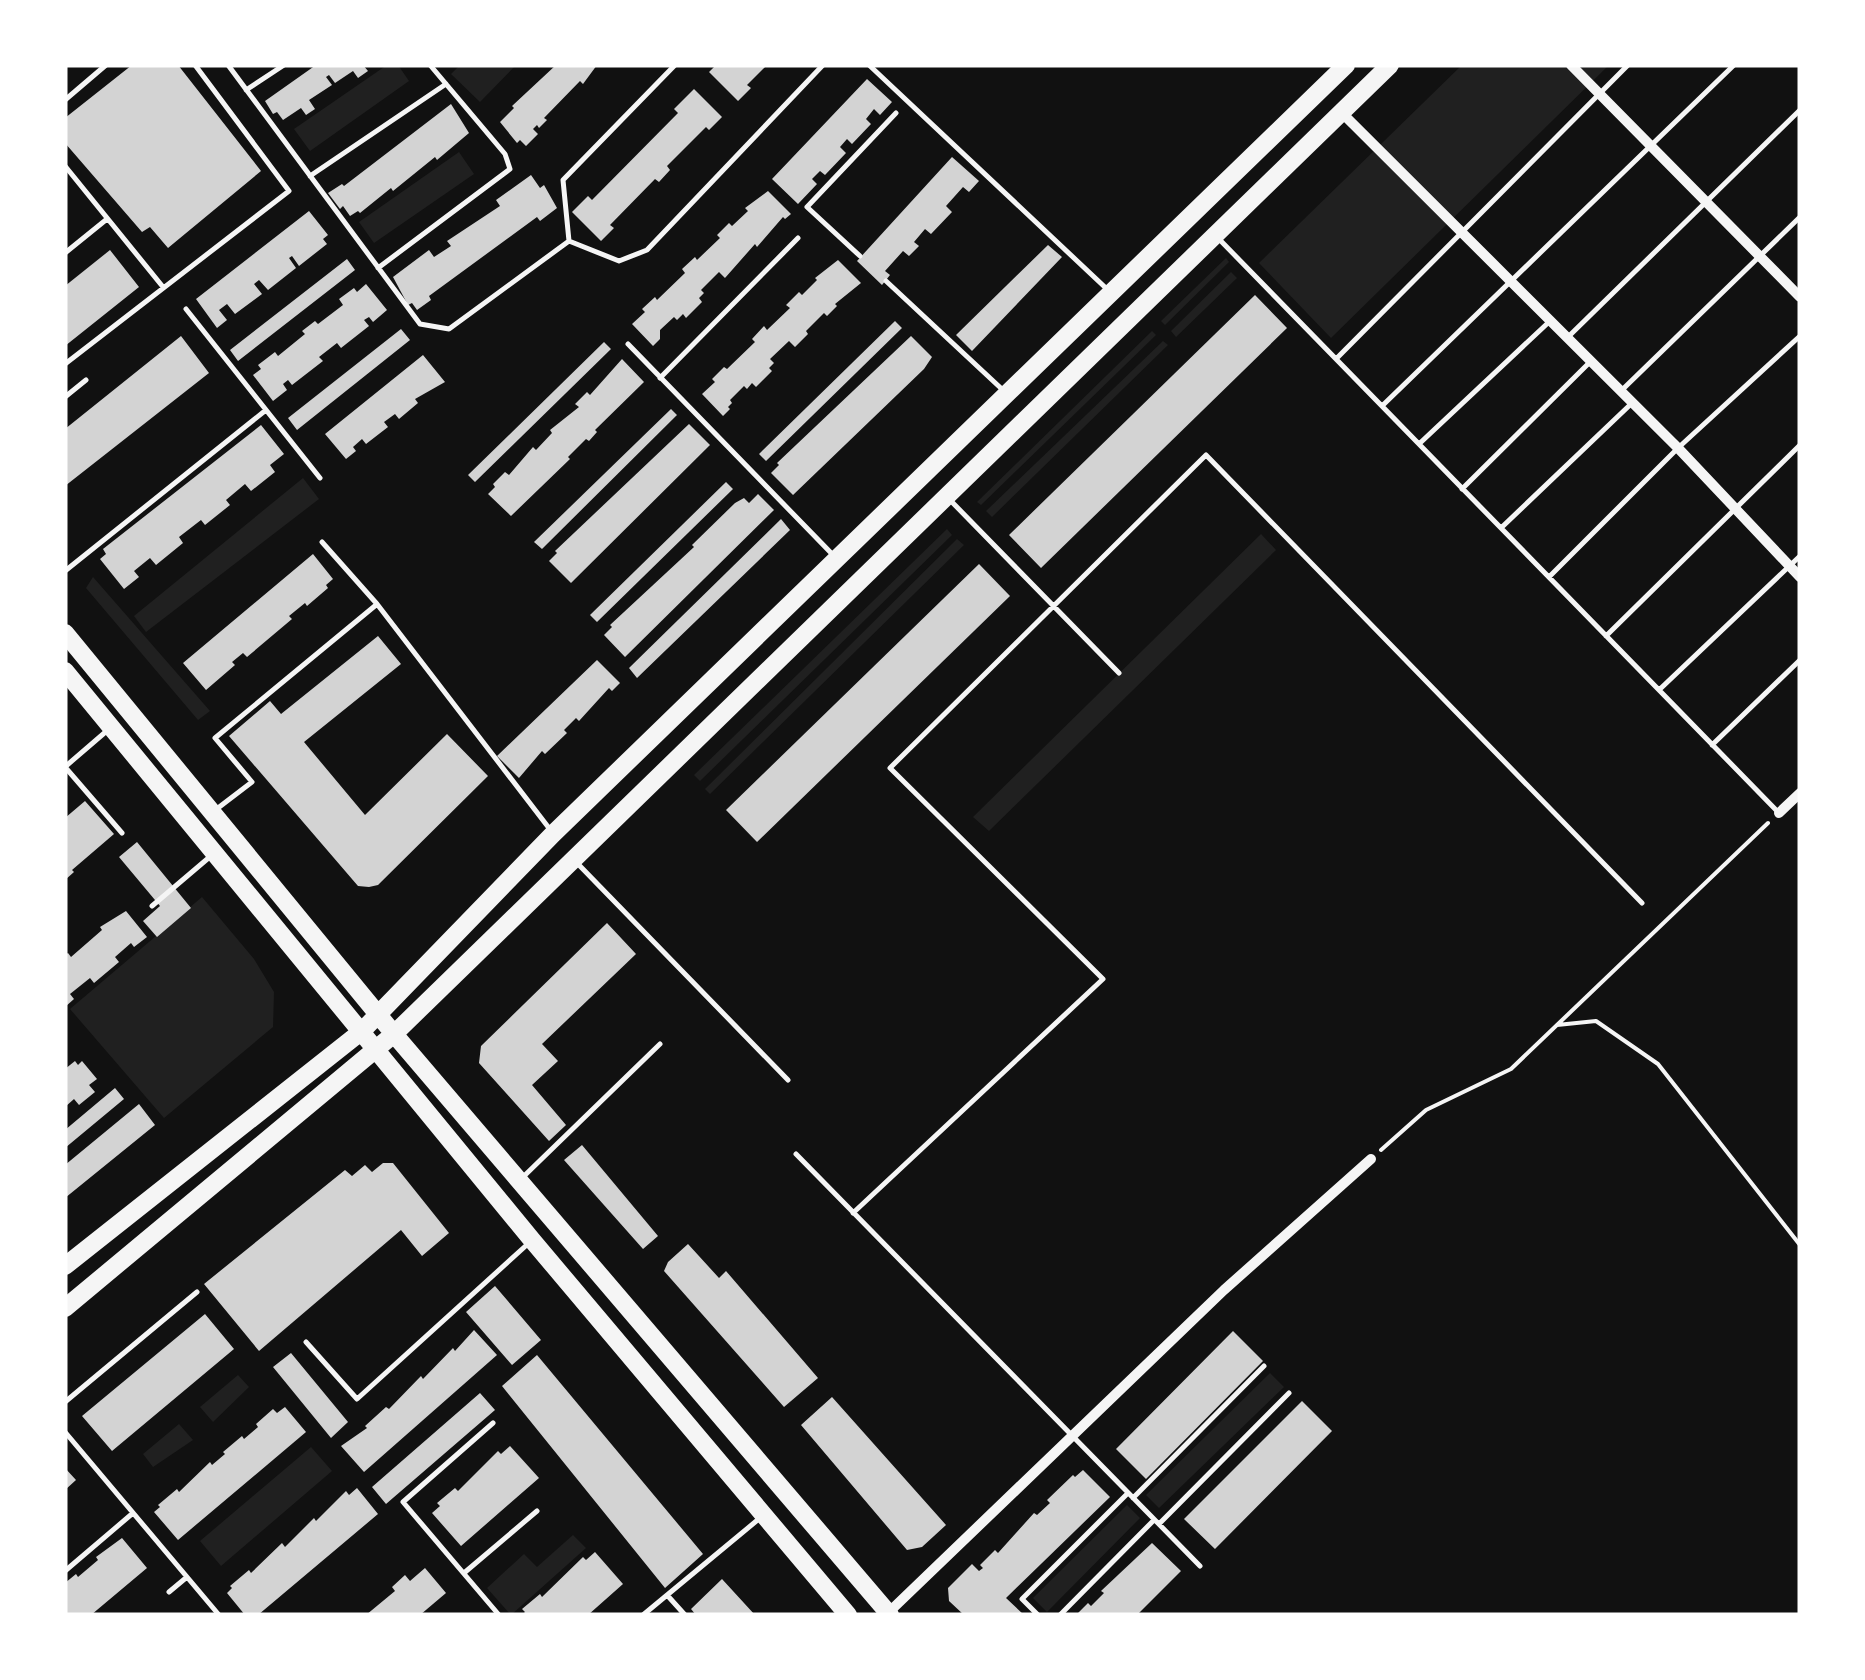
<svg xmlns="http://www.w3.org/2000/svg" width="1865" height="1680" font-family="'PT Sans Narrow',sans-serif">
	<rect width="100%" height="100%" fill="#111"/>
	<path fill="#202020" d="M387 65H398L409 81 310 151 294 129Z
		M460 65H516L480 102 451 74Z
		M1462 65H1609L1331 338 1259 263Z
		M459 152 474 174 374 243 359 222Z
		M1226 258 1229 262 1165 325 1161 321Z
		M1231 272 1237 278 1176 337 1171 331Z
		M1152 331 1156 335 981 505 977 502Z
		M1163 341 1168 345 992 517 986 511Z
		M303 478 319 499 146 632 134 616Z
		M947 529 952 535 700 781 694 775Z
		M1261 534 1276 550 989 831 973 817Z
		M957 539 964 545 710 794 705 789Z
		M93 577 210 711 198 720 86 588Z
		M202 897 254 959 274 992 273 1027 164 1118 70 1009Z
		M1270 1373 1284 1387 1159 1508 1146 1495Z
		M238 1375 249 1387 213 1422 200 1407Z
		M179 1424 193 1440 153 1467 143 1454Z
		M311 1447 332 1471 221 1566 200 1541Z
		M1127 1505 1140 1518 1047 1612 1033 1598Z
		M573 1535 586 1548 511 1615 487 1588 524 1554 537 1567Z"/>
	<path fill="#d3d3d3" d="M132 65H178L261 171 168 248 150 227 142 232 65 143V118Z
		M316 65H363L368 71 358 78 353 71 335 83 329 75 326 77 332 85 309 100 315 109 306 115 301 108 283 120 277 112 273 114 265 101Z
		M556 65H597L583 84 580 81 544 118 547 120 539 128 537 125 533 129 538 134 526 146 520 140 517 143 500 122 514 108 512 106Z
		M716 65H767L747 85 751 88 738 101 709 72Z
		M867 79 892 102 880 115 874 109 866 119 871 124 852 144 847 139 840 147 846 153 825 175 820 171 812 179 817 184 798 204 772 179Z
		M694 89 722 117 709 130 706 127 667 166 670 170 659 182 655 179 610 225 614 228 601 241 572 212 588 196 592 200 678 113 674 109Z
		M451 104 469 133 437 160 435 157 393 191 391 188 360 213 358 211 350 216 343 206 340 209 328 193 342 184 344 186Z
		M952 157 979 181 969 192 963 187 946 206 952 212 931 234 925 229 914 242 919 246 909 256 903 251 885 271 890 275 882 285 857 261Z
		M531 175 540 188 544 185 557 208 540 221 537 217 429 296 431 300 417 310 412 303 408 305 393 277 429 250 434 257 451 246 447 241 500 206 496 200Z
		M768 191 791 214 785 219 783 217 757 247 755 244 725 278 719 272 701 290 704 293 699 298 702 302 686 318 683 314 677 320 674 317 660 330V339L653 346 632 324 645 312 642 309 655 297 657 300 685 273 682 269 695 257 697 260 720 238 717 235 729 223 732 226 748 211 745 208Z
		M309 211 328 235 323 239 327 244 299 266 292 256 289 258 296 268 268 290 259 280 254 284 262 294 235 314 227 304 219 310 227 320 217 328 196 299Z
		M1048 245 1062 257 972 351 956 335Z
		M110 250 139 287 65 346V286Z
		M347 259 355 270 238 361 230 350Z
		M838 260 861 283 835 304 837 306 827 316 824 313 806 331 808 334 795 347 789 341 770 359 774 363 769 368 772 371 756 387 752 383 747 389 744 386 730 400 732 403 728 407 730 409 723 416 702 394 715 382 712 379 724 367 727 369 755 342 752 339 764 326 767 330 790 308 786 305 799 292 802 295 817 280 815 278Z
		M366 284 387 310 373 322 369 317 364 320 369 326 341 348 337 343 319 357 323 361 292 385 288 380 283 384 287 390 273 401 253 375 261 369 258 365 275 352 278 356 305 334 302 331 315 321 318 324 343 305 339 299 354 288 357 292Z
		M1255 295 1287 328 1041 568 1009 535Z
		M895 321 902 328 766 461 759 454Z
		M401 329 410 340 297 430 288 418Z
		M181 336 209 373 65 486V429Z
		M911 336 932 357 924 369 793 495 771 473 779 465 777 463Z
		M604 342 611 349 475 482 468 475Z
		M423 355 445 382 415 399 418 403 399 419 395 414 384 422 388 427 366 444 362 439 353 447 356 451 346 459 325 434Z
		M622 359 644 382 595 430 597 432 589 441 586 439 568 457 570 459 511 516 488 494 495 487 493 484 505 472 509 475 533 447 536 450 552 433 550 430 579 407 575 404 587 392 590 395Z
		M671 409 677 415 542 549 534 542Z
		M689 424 710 445 571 583 549 561 557 553 555 551Z
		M261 425 284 454 270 465 275 472 251 491 245 484 226 500 230 505 205 525 201 520 179 537 183 543 156 565 150 558 134 571 139 577 124 589 100 559 106 554 103 549Z
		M726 482 733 489 597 622 590 615Z
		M758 494 774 510 625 657 604 635 612 627 610 625 694 547 692 545 735 503 744 498 749 503Z
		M781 519 790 530 637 678 629 668Z
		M313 554 333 579 326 585 328 588 307 606 305 603 289 616 292 619 247 657 243 653 232 662 235 665 206 690 183 663Z
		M979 564 1010 596 757 842 726 810Z
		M378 636 401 664 304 742 365 815 447 734 488 776 378 885 369 887 358 886 229 736 270 701 281 714Z
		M597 660 620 683 612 691 609 688 579 721 576 718 564 730 567 733 545 754 542 751 519 778 497 756Z
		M85 801 114 834 72 870 74 872 65 880V818Z
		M137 842 191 908 157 937 143 921 160 906 119 857Z
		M126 911 147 937 134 947 131 943 115 957 119 962 94 983 90 978 70 994 74 999 65 1007V955L68 953 71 957 102 930 100 927Z
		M607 923 636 954 542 1044 558 1061 532 1085 566 1125 549 1141 479 1063 481 1046Z
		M75 1061 78 1065 82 1061 97 1079 89 1085 95 1092 79 1105 74 1099 65 1107V1069Z
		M115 1088 124 1099 65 1148V1130Z
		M139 1104 155 1125 65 1198V1165Z
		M582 1145 658 1236 643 1249 564 1160Z
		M383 1163H393L449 1233 422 1256 401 1230 259 1351 204 1284 345 1170 352 1176 365 1165 372 1172Z
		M688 1244 719 1278 726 1271 818 1378 784 1407 664 1271 668 1262Z
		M495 1286 541 1340 512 1365 466 1312Z
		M205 1314 234 1349 112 1451 82 1416Z
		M474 1330 497 1355 364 1472 341 1446 367 1428 365 1426 386 1407 389 1409 421 1376 423 1379 453 1348 455 1351Z
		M1233 1331 1263 1361 1146 1479 1116 1449Z
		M291 1353 348 1422 331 1438 273 1367Z
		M537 1355 703 1554 665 1588 502 1386Z
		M480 1393 495 1410 386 1504 372 1487Z
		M832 1397 946 1525 922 1547 907 1550 801 1425Z
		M1302 1401 1332 1431 1215 1549 1184 1519Z
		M285 1407 306 1432 178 1540 154 1512 160 1507 158 1505 177 1489 179 1492 210 1462 212 1465 225 1454 223 1452 242 1436 244 1439 258 1427 256 1424 273 1409 277 1413Z
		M510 1446 539 1478 461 1546 432 1513 440 1506 437 1503 455 1488 458 1491 498 1451 501 1454Z
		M65 1468 76 1480 65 1490Z
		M1083 1470 1110 1497 1006 1598 1024 1615H964L949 1601 948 1588 972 1564 979 1571 983 1568 980 1565 995 1550 998 1553 1034 1513 1037 1515 1050 1503 1047 1500 1073 1475 1075 1477Z
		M357 1488 378 1514 258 1615H245L227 1593 232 1588 230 1586 249 1570 251 1573 282 1543 285 1547 314 1518 316 1521 346 1491 349 1495Z
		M122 1538 147 1568 91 1615H65V1583L76 1574 78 1577 98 1560 96 1557Z
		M1152 1543 1181 1571 1137 1615H1076L1088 1603 1091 1606 1104 1593 1101 1591Z
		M595 1552 623 1584 588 1615H522L525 1612 522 1609 540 1594 542 1597 583 1557 586 1560Z
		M425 1568 446 1593 420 1615H366L395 1591 392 1587 405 1575 410 1581Z
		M722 1579 755 1615H696L691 1609Z"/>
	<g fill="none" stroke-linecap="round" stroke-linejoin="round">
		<path stroke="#f5f5f5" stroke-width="4" d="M1557 1025 1596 1021 1658 1064 1800 1245
			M1381 1150 1426 1110 1511 1069 1768 823"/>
		<path stroke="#f5f5f5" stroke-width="5" d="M228 65 420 324 449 329 569 241 619 261 647 250 823 65
			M869 65 1109 291
			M246 90 284 65
			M65 100 106 65
			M65 166 163 287
			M310 176 446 84
			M1217 237 1779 813
			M569 241 563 180 675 65
			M65 253 107 219
			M860 256 807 207 896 113
			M378 268 510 169 505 154 430 65
			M886 281 1005 392
			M186 309 320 478
			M1567 338 1800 110
			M628 344 835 557
			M1336 359 1628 65
			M65 364 289 191 195 65
			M660 378 798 238
			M1623 389 1800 217
			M65 397 86 380
			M1382 406 1734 65
			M1419 444 1550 321
			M1462 489 1591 361
			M949 499 1119 673
			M1501 528 1632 403
			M322 542 377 604 552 832
			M65 571 266 410
			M1549 577 1678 448 1800 336
			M1606 636 1800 445
			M1659 690 1800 556
			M1712 745 1800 660
			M66 766 109 729
			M65 767 122 833
			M214 811 252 782 215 738 376 605
			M578 864 788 1080
			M152 906 212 855
			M796 1154 1200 1566
			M522 1178 660 1044
			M853 1213 1103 979 890 768 1206 455 1642 903
			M306 1342 357 1399 530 1242
			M65 1402 197 1292
			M493 1423 403 1502 499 1615
			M65 1432 219 1615
			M1133 1498 1264 1366
			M1159 1524 1289 1393
			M65 1571 133 1513
			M464 1573 537 1511
			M169 1592 187 1577
			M667 1595 685 1615
			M643 1615 760 1518
			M1038 1615 1022 1599 1128 1493
			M1060 1615 1154 1520"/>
		<path stroke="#f5f5f5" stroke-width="10" d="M1571 65 1800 297
			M1341 112 1678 448 1800 577
			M1779 813 1800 793
			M888 1613 1224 1290 1371 1159"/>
		<path stroke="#f5f5f5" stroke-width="18" d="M65 633 394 1034 890 1615
			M65 671 532 1240 848 1615
			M65 1266 362 1031 553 834 1346 65
			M65 1308 394 1034 1390 65"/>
	</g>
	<rect width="1865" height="1680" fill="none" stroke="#ffffff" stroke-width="135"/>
</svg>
